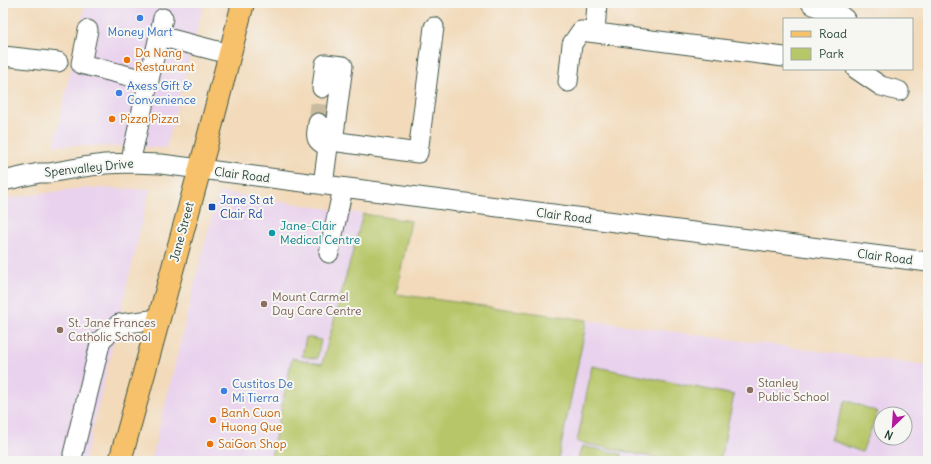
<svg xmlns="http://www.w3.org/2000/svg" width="931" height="464" font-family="Delius,sans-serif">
	<rect width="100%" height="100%" fill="#f6f6f2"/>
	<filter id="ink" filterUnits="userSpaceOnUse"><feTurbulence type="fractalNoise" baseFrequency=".025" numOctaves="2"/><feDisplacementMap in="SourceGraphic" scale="8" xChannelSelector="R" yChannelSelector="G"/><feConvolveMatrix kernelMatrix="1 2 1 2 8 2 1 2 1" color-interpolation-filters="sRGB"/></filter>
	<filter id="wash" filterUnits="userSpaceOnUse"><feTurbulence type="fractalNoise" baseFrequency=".012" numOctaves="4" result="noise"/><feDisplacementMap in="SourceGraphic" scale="16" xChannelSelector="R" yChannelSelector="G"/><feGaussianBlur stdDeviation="0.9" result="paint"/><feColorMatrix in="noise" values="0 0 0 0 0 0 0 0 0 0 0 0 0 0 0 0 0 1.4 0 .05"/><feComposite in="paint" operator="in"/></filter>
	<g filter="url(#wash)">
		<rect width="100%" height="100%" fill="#f2daba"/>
		<path fill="#e9d2ed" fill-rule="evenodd" d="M86 3H204L166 148 54 145Z
			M81 188 150 189 85 461H3V199Z
			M219 192 363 214 321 364 292 358 270 461H151L204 246Z
			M587 320 928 366V461H558ZM881 414H905V438H881Z"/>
		<path fill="#b7c668" stroke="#6b824e" d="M363 214 411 221 396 294 587 320 558 461H270L292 358 322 364Z
			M306 337 321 340 317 359 302 356Z
			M592 366 734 395 720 461H671L577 442Z
			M846 400 878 412 862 452 830 440Z
			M582 446 621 454V461H577Z"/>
	</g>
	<g filter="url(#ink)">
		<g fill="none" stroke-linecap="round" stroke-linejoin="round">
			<path stroke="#c8bb9f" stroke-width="19" stroke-dasharray="19 10" stroke-linecap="butt" d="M318 123 322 88"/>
			<g stroke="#3f5548" stroke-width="21">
				<path id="minor" d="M811 3C820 12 834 8 845 19
					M88 30 81 64 149 81
					M595 32 597 3
					M159 36 163 18
					M3 56 58 62
					M856 69 881 86 899 91
					M568 82 572 44 581 31 784 57
					M322 88 325 64 343 66 333 142 328 147 323 185
					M318 123C316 138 314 140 328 147
					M333 142H339L418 153 434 27
					M130 163 159 36 229 54
					M3 181 39 173H49L83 167 105 164 130 163 161 164 928 262
					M329 253 343 188
					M73 454 101 340 119 324 159 319"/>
			</g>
			<g stroke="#3f5548" stroke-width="24">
				<path id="major" d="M120 461 205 150 243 3"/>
			</g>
			<use href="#minor" stroke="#fff" stroke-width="19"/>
			<use href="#major" stroke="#f6c16b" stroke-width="22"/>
		</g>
	</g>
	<g fill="#3f7fe0" stroke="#f6f6f2" stroke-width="1.5">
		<circle cx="140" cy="18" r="4"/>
		<circle cx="119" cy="93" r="4"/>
		<circle cx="224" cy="391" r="4"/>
	</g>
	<g fill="#e8710a" stroke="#f6f6f2" stroke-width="1.5">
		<circle cx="127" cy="60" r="4"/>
		<circle cx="112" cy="119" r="4"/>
		<circle cx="213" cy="420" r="4"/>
		<circle cx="210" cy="444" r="4"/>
	</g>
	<rect fill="#1a4fb4" stroke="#f6f6f2" stroke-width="1.5" x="208" y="203" width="8" height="8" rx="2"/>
	<circle fill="#0f9aa8" stroke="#f6f6f2" stroke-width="1.5" cx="272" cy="233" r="4"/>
	<g fill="#8d6e63" stroke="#f6f6f2" stroke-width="1.5">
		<circle cx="264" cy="304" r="4"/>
		<circle cx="60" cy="330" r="4"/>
		<circle cx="750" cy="390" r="4"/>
	</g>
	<g text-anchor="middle" stroke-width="4" stroke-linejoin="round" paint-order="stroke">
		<g font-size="12" fill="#366cbe" stroke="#f6f6f2" text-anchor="start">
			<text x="140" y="36" text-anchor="middle">Money Mart</text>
			<text x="127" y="90">Axess Gift &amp;<tspan x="127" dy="14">Convenience</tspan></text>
			<text x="232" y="388">Custitos De<tspan x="232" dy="14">Mi Tierra</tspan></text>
		</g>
		<g font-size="12" fill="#c56008" stroke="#f6f6f2" text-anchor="start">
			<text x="135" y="57">Da Nang<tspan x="135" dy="14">Restaurant</tspan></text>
			<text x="120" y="123">Pizza Pizza</text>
			<text x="221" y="417">Banh Cuon<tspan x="221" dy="14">Huong Que</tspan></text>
			<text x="218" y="448">SaiGon Shop</text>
		</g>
		<g font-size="12" fill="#1f3d34" stroke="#f6f6f2">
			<text transform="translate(89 168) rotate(-6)" y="4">Spenvalley Drive</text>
			<text transform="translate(242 175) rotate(7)" y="4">Clair Road</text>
			<text transform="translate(564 216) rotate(7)" y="4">Clair Road</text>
			<text transform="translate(182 232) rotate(-75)" y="4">Jane Street</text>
			<text transform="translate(885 257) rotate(7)" y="4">Clair Road</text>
		</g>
		<g font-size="12" fill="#164399" stroke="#f6f6f2" text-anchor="start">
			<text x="220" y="204">Jane St at<tspan x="220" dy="14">Clair Rd</tspan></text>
		</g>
		<g font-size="12" fill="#0d838f" stroke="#f6f6f2" text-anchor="start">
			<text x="280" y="230">Jane-Clair<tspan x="280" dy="14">Medical Centre</tspan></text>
		</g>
		<g font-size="12" fill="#785e54" stroke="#f6f6f2" text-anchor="start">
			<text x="272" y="301">Mount Carmel<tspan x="272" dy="14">Day Care Centre</tspan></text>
			<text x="68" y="327">St. Jane Frances<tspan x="68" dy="14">Catholic School</tspan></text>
			<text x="758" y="387">Stanley<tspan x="758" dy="14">Public School</tspan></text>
		</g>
	</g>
	<rect width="931" height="464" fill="none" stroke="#f6f6f2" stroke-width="16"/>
	<rect x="783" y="18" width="130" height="52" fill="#f6f6f2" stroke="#a0aca6"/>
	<rect x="791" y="31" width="20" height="6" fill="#f6c16b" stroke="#a0aca6"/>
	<text x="819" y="38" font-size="12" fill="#1f3d34">Road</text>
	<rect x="791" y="48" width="20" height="12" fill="#b7c668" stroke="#a0aca6"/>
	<text x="819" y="58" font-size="12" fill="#1f3d34">Park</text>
	<g transform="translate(893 426) rotate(205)"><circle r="19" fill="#f6f6f2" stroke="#a0aca6"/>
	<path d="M0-3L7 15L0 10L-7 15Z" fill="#b5179e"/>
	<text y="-6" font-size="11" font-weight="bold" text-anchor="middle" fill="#1f3d34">N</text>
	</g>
</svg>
